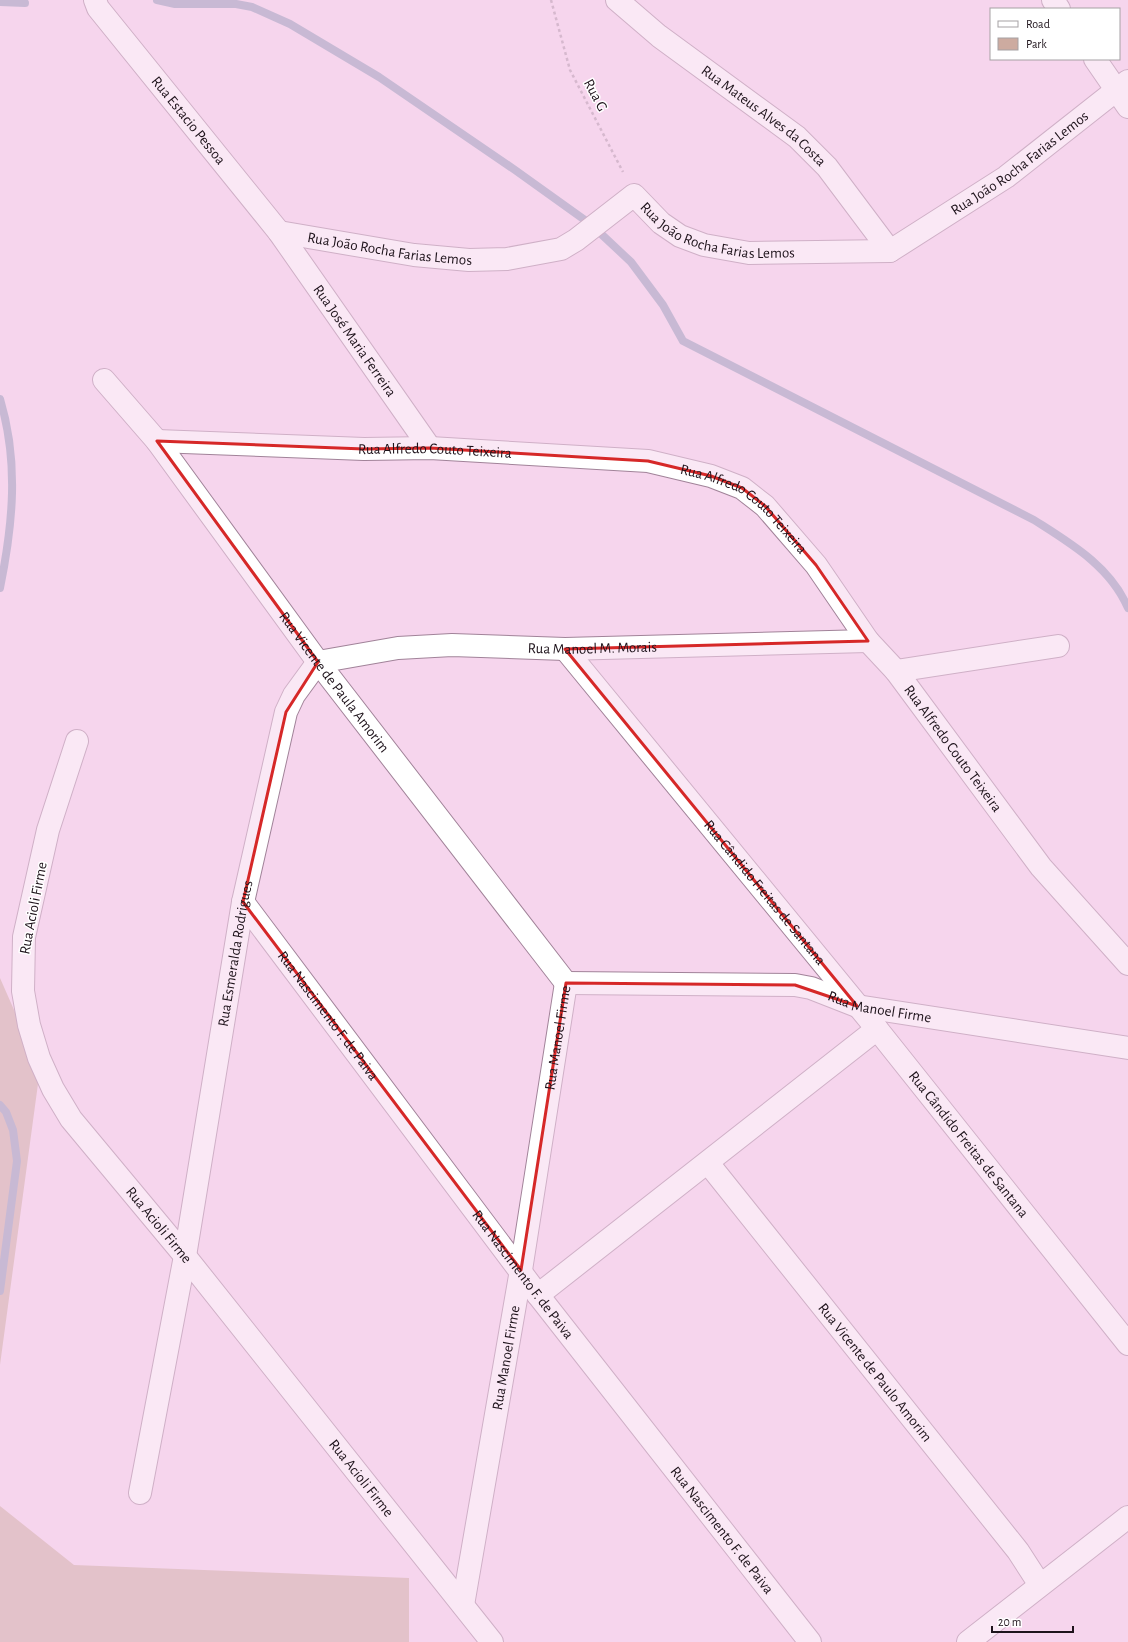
<svg xmlns="http://www.w3.org/2000/svg" width="1128" height="1642" font-family="'Alegreya Sans',sans-serif">
	<rect width="100%" height="100%" fill="#f6d5ed"/>
	<path fill="#cdaba0" d="M0 978 40 1069 0 1365Z
		M0 1506 74 1565 409 1578V1642H0Z"/>
	<g fill="none" stroke-linecap="round" stroke-linejoin="round">
		<path stroke="#9098b7" stroke-width="8" d="M157 0 175 4H236L252 7 290 24 379 77 515 170 589 223
			M0 2 25 3
			M599 232 631 262 663 305 683 341 1034 520C1070 543 1110 566 1128 608
			M0 399C19 462 13 524 0 588
			M0 1105 6 1112 13 1130 17 1161 0 1291"/>
		<g stroke="#a18399" stroke-width="24">
			<g id="street">
				<path id="s1" d="M95 0 98 8 279 232 430 448"/>
				<path id="s2" d="M617 0 659 36 797 137 827 167 890 251"/>
				<path d="M1053 0 1059 9"/>
				<path d="M1095 59 1128 107"/>
				<path id="s3" d="M279 232 414 255 469 260 507 259 561 249 576 240 634 195 661 223 680 236 704 245 749 253 890 251 1006 177 1128 81"/>
				<path id="s4" d="M104 380 157 441 318 662 566 983"/>
				<path id="s5" d="M157 441 364 449 430 448 648 461 711 476 742 488 765 506 816 565 868 641 896 671 1041 867 1128 964"/>
				<path id="s6" d="M565 649 877 1029 1128 1344"/>
				<path d="M896 671 1058 646"/>
				<path id="s7" d="M77 741 48 830 24 937 23 991 29 1025 39 1058 53 1089 71 1119 185 1256 492 1642"/>
				<path id="s8" d="M243 902 538 1295 810 1642"/>
				<path id="s9" d="M566 983 795 985 811 988 857 1006 1128 1048"/>
				<path id="s10" d="M708 1163 1018 1551 1040 1585"/>
				<path d="M538 1295 877 1029"/>
				<path id="s11" d="M140 1493 185 1256 243 902 286 712 294 695 318 662 398 648 452 645 565 649 868 641"/>
				<path id="s12" d="M463 1605 521 1270 566 983"/>
			</g>
		</g>
		<g stroke="#a18399" stroke-width="24">
			<path id="secondary" d="M968 1642 1128 1517"/>
		</g>
		<path stroke="#b096a9" stroke-width="2.5" stroke-dasharray="3 3" stroke-linecap="butt" d="M551 0 570 70 623 172"/>
		<use href="#street" stroke="#fff" stroke-width="22"/>
		<use href="#secondary" stroke="#fff" stroke-width="22"/>
	</g>
	<path d="M0 0H1128V1642H0ZM157 441 364 449 430 448 648 461 711 476 742 488 765 506 816 565 868 641 565 649 857 1006 795 985 566 983 521 1270 243 902 286 712 318 662Z" fill="#f6d5ed" fill-opacity=".55" fill-rule="evenodd"/>
	<path fill="none" stroke="#d62828" stroke-width="3" stroke-linejoin="round" d="M157 441 364 449 430 448 648 461 711 476 742 488 765 506 816 565 868 641 565 649 857 1006 795 985 566 983 521 1270 243 902 286 712 318 662Z"/>
	<g text-anchor="middle" stroke-width="3" stroke-linejoin="round" paint-order="stroke">
		<g font-size="15" fill="#1e131b" stroke="#fff">
			<text transform="translate(596 95) rotate(62)" y="5">Rua G</text>
			<text dy="5" stroke="none"><textPath href="#s2" startOffset="187">Rua Mateus Alves da Costa</textPath></text>
			<text dy="5" stroke="none"><textPath href="#s1" startOffset="153">Rua Estacio Pessoa</textPath></text>
			<text dy="5" stroke="none"><textPath href="#s3" startOffset="807">Rua João Rocha Farias Lemos</textPath></text>
			<text dy="5" stroke="none"><textPath href="#s3" startOffset="472">Rua João Rocha Farias Lemos</textPath></text>
			<text dy="5" stroke="none"><textPath href="#s3" startOffset="112">Rua João Rocha Farias Lemos</textPath></text>
			<text dy="5" stroke="none"><textPath href="#s1" startOffset="429">Rua José Maria Ferreira</textPath></text>
			<text dy="5" stroke="none"><textPath href="#s5" startOffset="278">Rua Alfredo Couto Teixeira</textPath></text>
			<text dy="5" stroke="none"><textPath href="#s5" startOffset="602">Rua Alfredo Couto Teixeira</textPath></text>
			<text dy="5" stroke="none"><textPath href="#s11" startOffset="1130">Rua Manoel M. Morais</textPath></text>
			<text dy="5" stroke="none"><textPath href="#s4" startOffset="380">Rua Vicente de Paula Amorim</textPath></text>
			<text dy="5" stroke="none"><textPath href="#s5" startOffset="926">Rua Alfredo Couto Teixeira</textPath></text>
			<text dy="5" stroke="none"><textPath href="#s6" startOffset="315">Rua Cândido Freitas de Santana</textPath></text>
			<text transform="translate(33 908) rotate(-79)" y="5">Rua Acioli Firme</text>
			<text dy="5" stroke="none"><textPath href="#s11" startOffset="548">Rua Esmeralda Rodrigues</textPath></text>
			<text dy="5" stroke="none"><textPath href="#s9" startOffset="317">Rua Manoel Firme</textPath></text>
			<text dy="5" stroke="none"><textPath href="#s8" startOffset="142">Rua Nascimento F. de Paiva</textPath></text>
			<text dy="5" stroke="none"><textPath href="#s12" startOffset="575">Rua Manoel Firme</textPath></text>
			<text dy="5" stroke="none"><textPath href="#s6" startOffset="639">Rua Cândido Freitas de Santana</textPath></text>
			<text dy="5" stroke="none"><textPath href="#s7" startOffset="533">Rua Acioli Firme</textPath></text>
			<text dy="5" stroke="none"><textPath href="#s8" startOffset="466">Rua Nascimento F. de Paiva</textPath></text>
			<text dy="5" stroke="none"><textPath href="#s12" startOffset="251">Rua Manoel Firme</textPath></text>
			<text dy="5" stroke="none"><textPath href="#s10" startOffset="268">Rua Vicente de Paulo Amorim</textPath></text>
			<text dy="5" stroke="none"><textPath href="#s7" startOffset="857">Rua Acioli Firme</textPath></text>
			<text dy="5" stroke="none"><textPath href="#s8" startOffset="790">Rua Nascimento F. de Paiva</textPath></text>
		</g>
	</g>
	<rect x="990" y="8" width="130" height="52" fill="#ffffff" stroke="#a5a1a4"/>
	<rect x="998" y="21" width="20" height="6" fill="#ffffff" stroke="#a5a1a4"/>
	<text x="1026" y="28" font-size="12" fill="#1e131b">Road</text>
	<rect x="998" y="38" width="20" height="12" fill="#cdaba0" stroke="#a5a1a4"/>
	<text x="1026" y="48" font-size="12" fill="#1e131b">Park</text>
	<path d="M992 1626v6h81v-6" fill="none" stroke="#1e131b" stroke-width="2"/>
	<text x="998" y="1626" font-size="12" fill="#1e131b" stroke="#ffffff" stroke-width="3" paint-order="stroke">20 m</text>
</svg>
